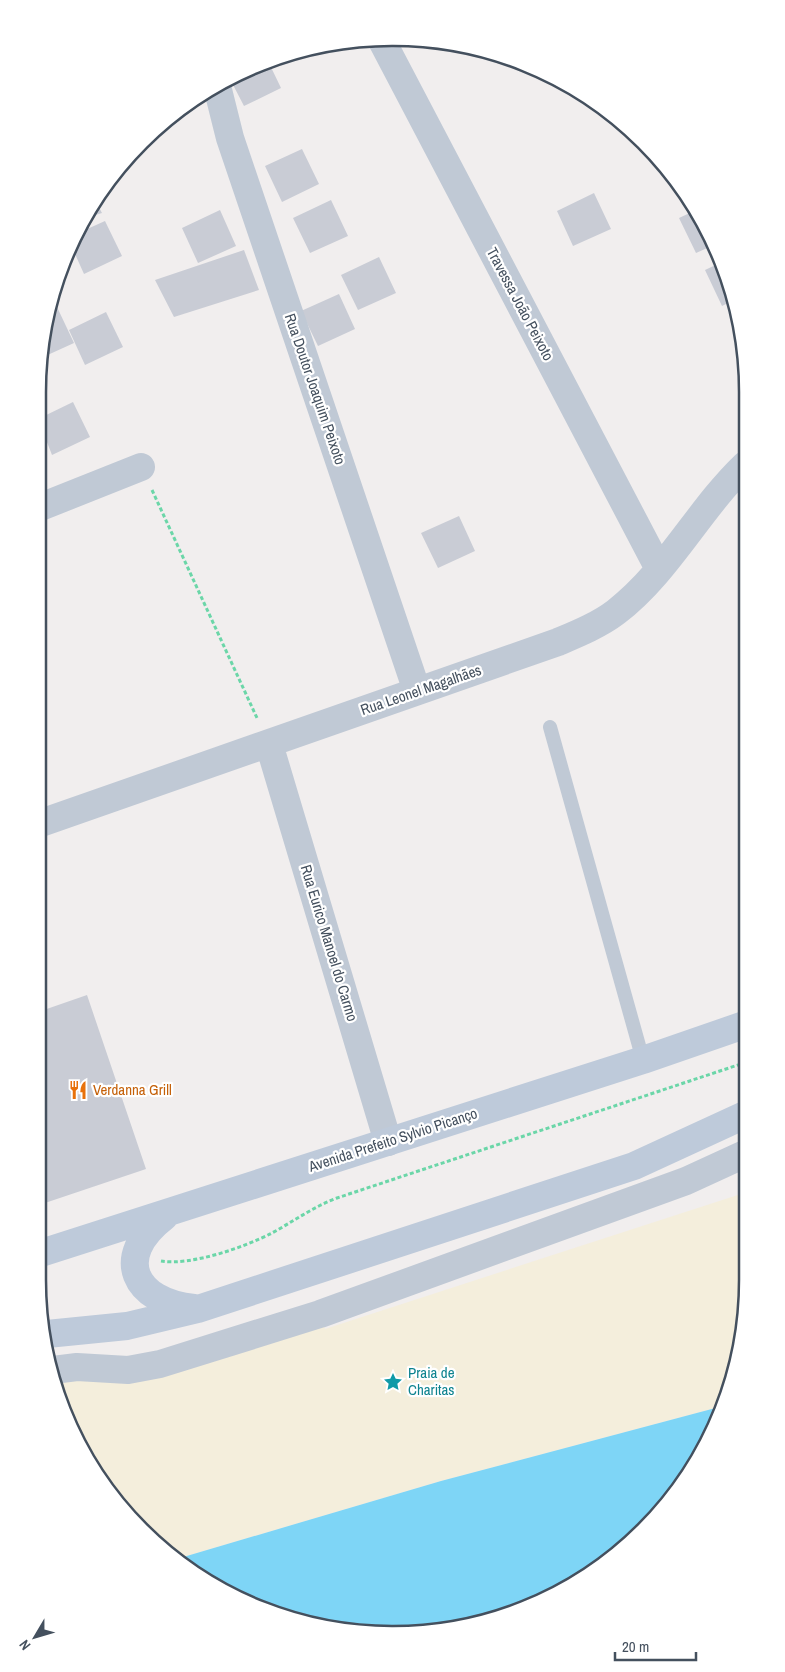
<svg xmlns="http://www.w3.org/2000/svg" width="785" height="1672" font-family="'Archivo Narrow',sans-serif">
	<rect width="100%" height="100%" fill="#f1eeee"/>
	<path fill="#f4eedc" d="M747 1192V1280L741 1349 723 1406 441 1481 180 1558 125 1513 85 1457 56 1394 53 1370H128L320 1314 325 1329Z"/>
	<path fill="#7ed5f6" d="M723 1406 721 1415 659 1514 570 1587 506 1616 439 1631 324 1628 215 1587 180 1558 441 1481Z"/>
	<path fill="#c9ccd5" d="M268 61 281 88 244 106 230 79Z
		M302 149 319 184 282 202 265 166Z
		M594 193 611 229 573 246 557 211Z
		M95 200 102 213 85 218Z
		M331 200 348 236 310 253 293 218Z
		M220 210 236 246 198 263 182 228Z
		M694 211 714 245 696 253 679 218Z
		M105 221 122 256 84 274 71 245 76 234Z
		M244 250 259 290 174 317 155 280Z
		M379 257 396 293 358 310 341 275Z
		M722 262 732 301 722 306 705 270Z
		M339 294 355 329 318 346 301 311Z
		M57 307 74 343 41 358 44 324 48 312Z
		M106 312 123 347 85 365 69 330Z
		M73 402 90 437 52 455 38 419Z
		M459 516 475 551 438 568 421 533Z
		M87 995 146 1169 42 1204 38 1190V1012Z"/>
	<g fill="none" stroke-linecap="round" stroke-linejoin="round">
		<path stroke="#6bd6a8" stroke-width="3" stroke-dasharray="4 2.5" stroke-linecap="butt" d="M152 490 257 718
			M161 1261C191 1266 245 1247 272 1233 294 1221 313 1207 337 1198L747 1062"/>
		<path stroke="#c0c9d5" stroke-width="14" d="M550 727 643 1060"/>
		<path stroke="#c0c9d5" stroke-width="28" d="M381 39 659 569
			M217 86 230 138 417 691
			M38 508 141 467
			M269 744 388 1142
			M38 824 558 642C577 634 599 625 616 612 668 572 698 510 745 465
			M53 1370 77 1367 128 1370 160 1364 320 1314 686 1181 747 1153"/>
		<path stroke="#becada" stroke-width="28" d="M164 1217C112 1257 134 1302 194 1308
			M38 1254 643 1060 747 1024
			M47 1334 127 1326 198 1309 634 1166 747 1114"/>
	</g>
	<defs>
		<g id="restaurant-bare" transform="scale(1.5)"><path d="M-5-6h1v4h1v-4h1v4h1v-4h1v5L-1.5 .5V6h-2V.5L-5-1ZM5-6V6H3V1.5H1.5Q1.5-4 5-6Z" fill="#e8710a" stroke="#fff" stroke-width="2.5" paint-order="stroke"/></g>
		<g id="sight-bare" transform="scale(1.5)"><path d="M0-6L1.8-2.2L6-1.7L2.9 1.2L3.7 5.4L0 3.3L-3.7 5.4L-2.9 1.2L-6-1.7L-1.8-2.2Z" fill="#0f9aa8" stroke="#fff" stroke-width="2.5" paint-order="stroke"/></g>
	</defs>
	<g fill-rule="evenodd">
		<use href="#restaurant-bare" x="78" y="1090"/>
		<use href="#sight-bare" x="393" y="1382"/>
	</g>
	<g text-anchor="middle" stroke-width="4.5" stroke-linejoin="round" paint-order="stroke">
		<g font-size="15" fill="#44505e" stroke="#fff">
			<text transform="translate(520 304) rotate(62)" y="5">Travessa João Peixoto</text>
			<text transform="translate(315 389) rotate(71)" y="5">Rua Doutor Joaquim Peixoto</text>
			<text transform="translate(421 690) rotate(-19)" y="5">Rua Leonel Magalhães</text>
			<text transform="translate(329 943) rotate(73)" y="5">Rua Eurico Manoel do Carmo</text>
			<text transform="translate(393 1140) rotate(-18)" y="5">Avenida Prefeito Sylvio Picanço</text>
		</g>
		<g font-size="15" fill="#c56008" stroke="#fff" text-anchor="start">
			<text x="93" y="1095">Verdanna Grill</text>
		</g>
		<g font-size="15" fill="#0d838f" stroke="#fff" text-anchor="start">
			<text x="408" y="1378">Praia de<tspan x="408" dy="17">Charitas</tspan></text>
		</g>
	</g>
	<path d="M0 0H785V1672H0ZM392 46H393A346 346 0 0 1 739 392V1280A346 346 0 0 1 393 1626H392A346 346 0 0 1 46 1280V392A346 346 0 0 1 392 46Z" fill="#fff" fill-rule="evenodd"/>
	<path fill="none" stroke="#44505e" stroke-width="2.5" d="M392 46H393A346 346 0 0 1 739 392V1280A346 346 0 0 1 393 1626H392A346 346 0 0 1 46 1280V392A346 346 0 0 1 392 46Z"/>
	<g transform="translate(35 1637) rotate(232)" stroke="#ffffff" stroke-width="4" paint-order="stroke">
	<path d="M0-4L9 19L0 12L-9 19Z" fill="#44505e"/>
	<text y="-8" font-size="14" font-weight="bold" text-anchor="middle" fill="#44505e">N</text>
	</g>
	<path d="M615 1652v8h81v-8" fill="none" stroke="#44505e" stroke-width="2.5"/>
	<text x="622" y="1652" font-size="15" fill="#44505e" stroke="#ffffff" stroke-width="4" paint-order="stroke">20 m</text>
</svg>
